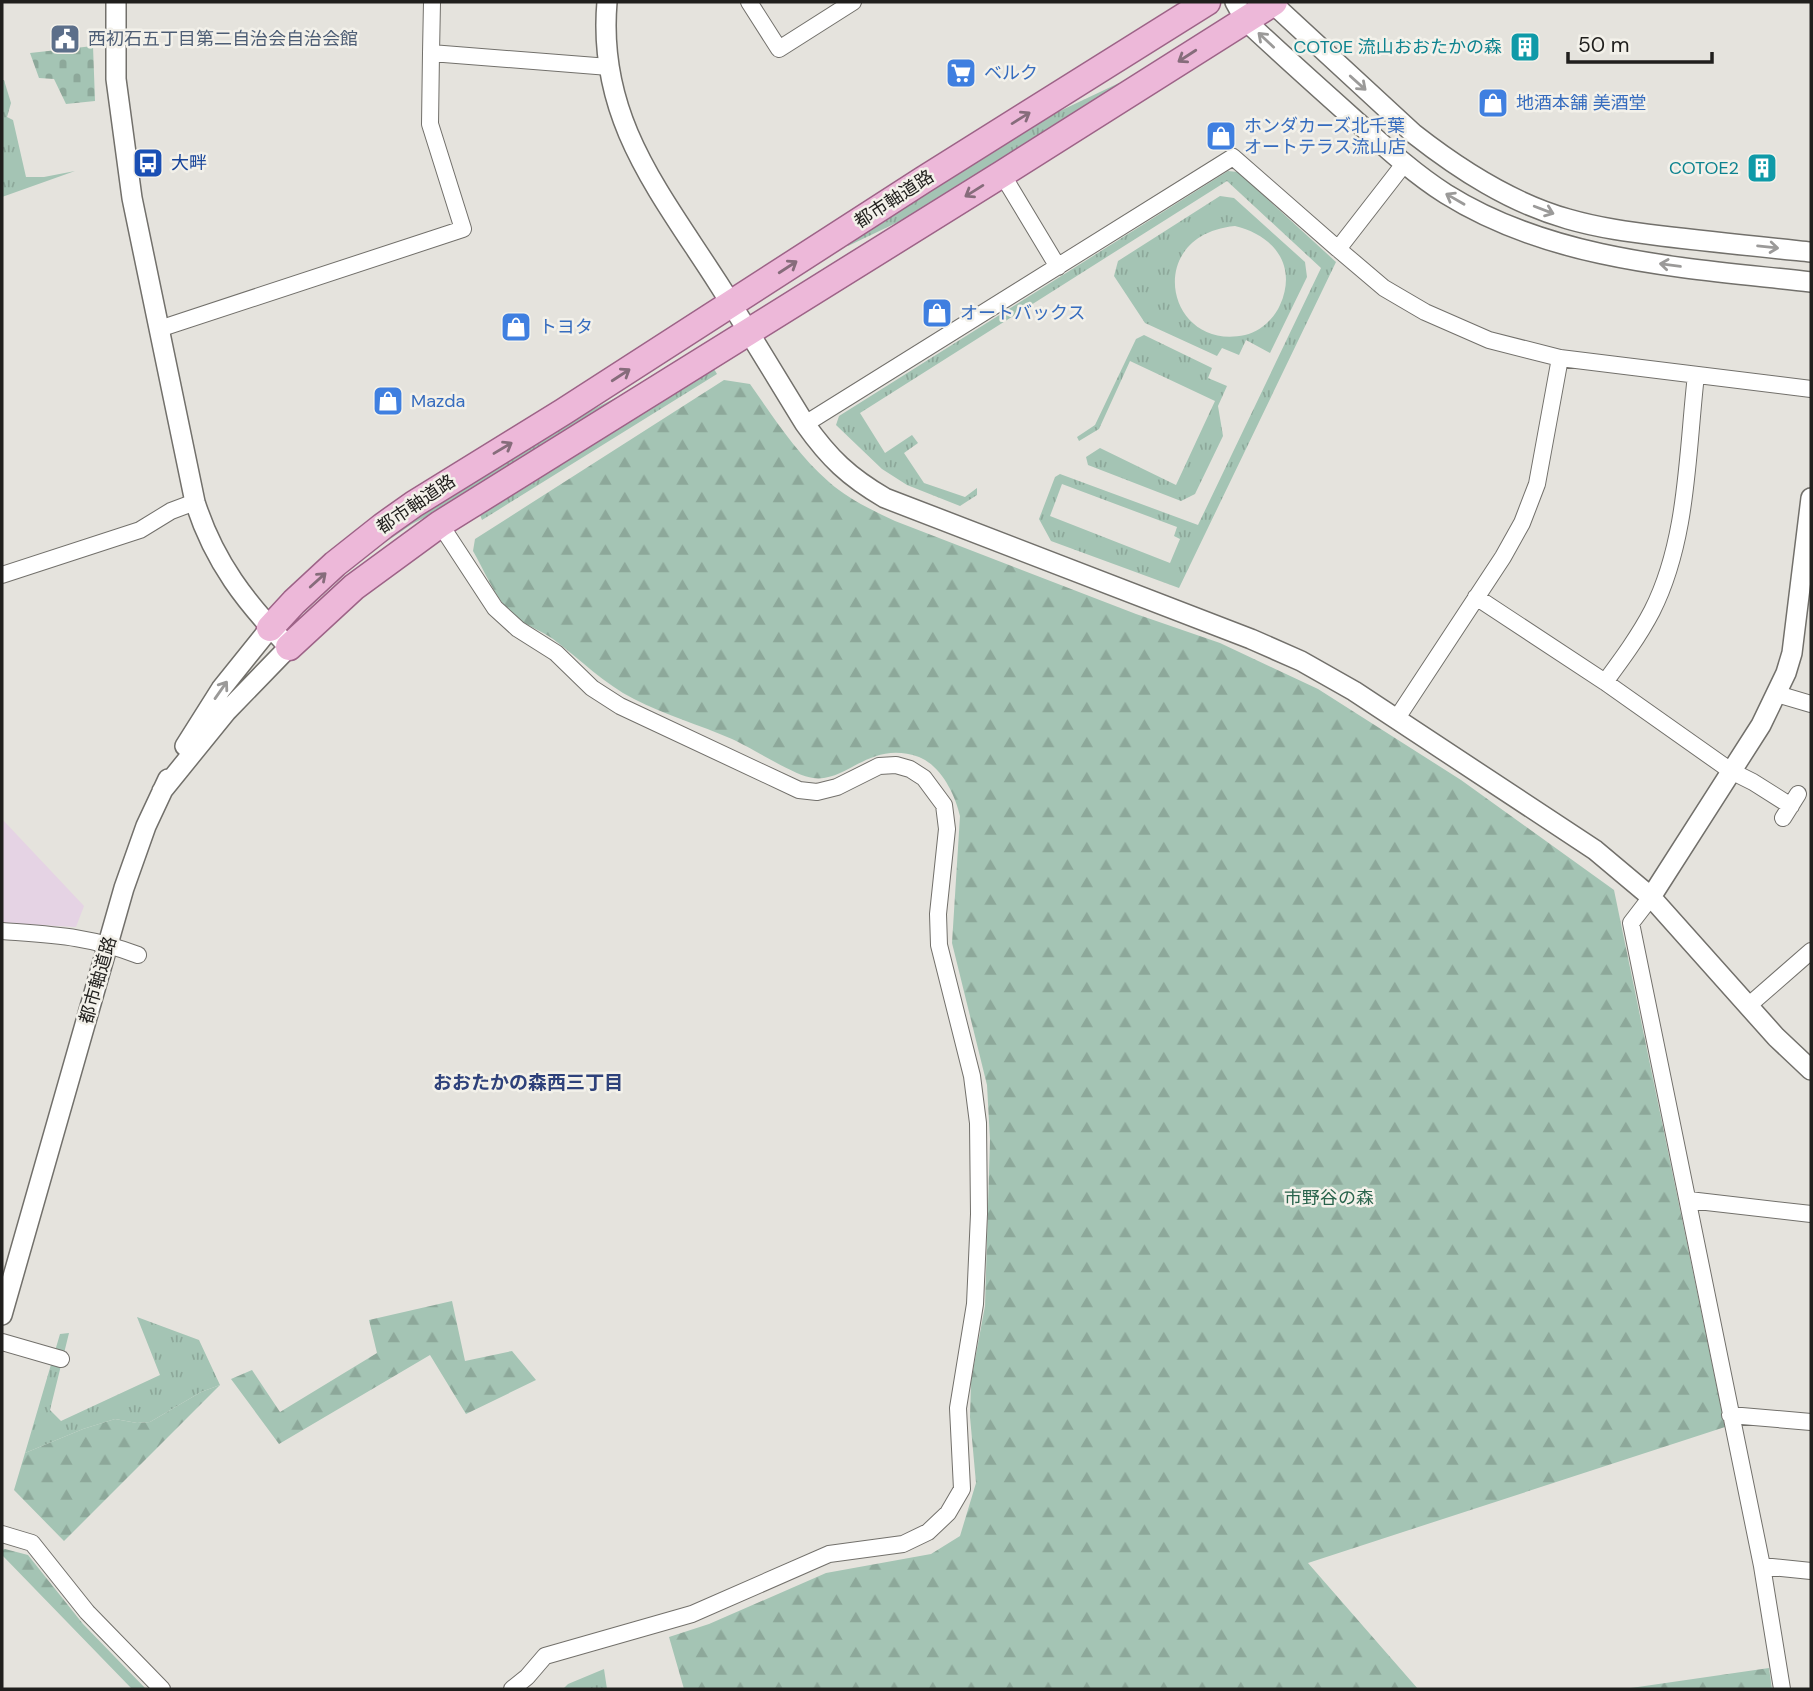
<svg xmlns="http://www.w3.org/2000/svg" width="1813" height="1691" font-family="'DM Sans','Noto Sans JP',sans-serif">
	<defs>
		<pattern id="grass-tufts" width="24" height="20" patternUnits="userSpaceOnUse" patternTransform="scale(1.75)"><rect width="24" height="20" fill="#a4c4b4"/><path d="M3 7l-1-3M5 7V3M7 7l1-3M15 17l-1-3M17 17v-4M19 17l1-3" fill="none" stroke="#8da89a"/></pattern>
		<pattern id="forest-firs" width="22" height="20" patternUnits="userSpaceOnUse" patternTransform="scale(1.75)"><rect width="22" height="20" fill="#a4c4b4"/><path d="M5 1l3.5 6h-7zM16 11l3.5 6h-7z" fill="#8da89a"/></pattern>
		<pattern id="cemetery-stones" width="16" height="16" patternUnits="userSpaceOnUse" patternTransform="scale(1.75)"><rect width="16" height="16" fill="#a4c4b4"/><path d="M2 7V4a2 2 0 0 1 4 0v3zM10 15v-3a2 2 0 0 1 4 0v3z" fill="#8da89a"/></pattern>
	</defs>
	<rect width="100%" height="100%" fill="#e5e3dd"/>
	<path fill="#e5d3e4" d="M2 819 84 906 76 927 2 923Z"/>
	<path fill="url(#grass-tufts)" fill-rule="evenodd" d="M2 80H4L11 103 7 117 13 120 26 177H44L75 171 2 197Z
		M1119 83 1121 85 919 212 848 246 846 243 1043 119Z
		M1228 171 1238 172 1336 262 1179 588 1051 541 1039 519 1055 477 1060 474 1198 525 1321 268 1227 181 860 413 885 453 912 435 918 443 904 453 924 483 965 497 977 488V495L960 506 907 485 882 469 836 425 839 416ZM1062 484 1177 527 1174 536 1180 539 1170 563 1050 516Z
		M1220 196 1234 198 1305 262 1307 277 1270 353 1246 340 1239 355 1222 348 1217 356 1145 323 1114 276 1118 261ZM1235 226C1273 235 1298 265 1280 305 1274 319 1260 332 1245 335 1166 352 1142 235 1235 226Z
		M1144 335 1212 368 1208 378 1227 386 1218 406 1223 436 1195 494 1181 501 1088 465 1086 457 1100 448 1176 485 1215 401 1130 361 1099 429 1079 441 1077 437 1095 425 1136 339Z
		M714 369 717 374 482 520 480 515Z
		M627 392 467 496 412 524 383 544 382 542C458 484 541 435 627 392Z
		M137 1317 199 1340 220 1385 201 1392 150 1422 137 1423 115 1419 83 1429 25 1453 60 1334 69 1333 50 1410 61 1421 160 1375Z
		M604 1669 607 1689H563L568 1684Z"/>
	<path fill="url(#forest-firs)" d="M724 380 750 384C774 418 797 454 829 482 848 499 872 510 895 521L1136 614 1220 643 1318 689 1461 780 1614 890 1725 1427 1308 1563 1418 1689H684L669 1637 709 1624 826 1573 931 1554 960 1536 976 1483 970 1417 971 1381 985 1306 990 1140 987 1085 952 943 960 816C955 794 941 766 919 757 870 739 847 783 813 778 795 776 752 748 732 739 700 725 665 715 634 699 604 684 580 659 553 639 542 631 527 626 516 618 497 602 485 572 473 551L475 539Z
		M452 1301 465 1361 512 1351 536 1380 466 1414 430 1355 279 1444 231 1379 252 1370 280 1412 377 1353 369 1320Z
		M220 1385 64 1541 14 1490 25 1453 83 1429 115 1419 137 1423 150 1422 201 1392Z
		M5 1549 28 1555 83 1624 146 1689H132L2 1555V1550Z
		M1769 1668 1772 1689H1624Z"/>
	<path fill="url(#cemetery-stones)" d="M93 46 95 101 66 104 54 79 39 78 30 53Z"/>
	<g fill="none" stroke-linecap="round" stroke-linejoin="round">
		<g stroke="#72706b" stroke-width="18">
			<path id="minor" d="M432 2 431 53 609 67
				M749 2 779 49 853 2
				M1002 174 1058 267
				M1338 249 1384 288 1425 312 1489 340 1560 358 1811 389
				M159 329 463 229 430 124 431 53
				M805 424 1233 157 1338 249 1404 164
				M440 524 495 608 518 629 556 653 592 688 620 706 799 790 817 792 837 787 879 766 896 765 910 769 924 778 944 805 947 829 938 914 939 945 972 1076 978 1123 979 1214 975 1304 958 1408 962 1489 948 1513 928 1532 903 1544 829 1554 692 1614 545 1656 527 1677 512 1689
				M2 575 140 530 171 511 195 502
				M1476 597 1605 682 1731 771 1753 782 1791 806
				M1605 682C1622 659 1639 636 1652 611 1688 540 1687 453 1696 375
				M1777 694 1811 704
				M1397 718 1503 557 1522 523 1537 484 1560 358
				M1783 818 1798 794
				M1651 897 1631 923 1762 1566 1782 1689
				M2 931C54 935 89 936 138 955
				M1748 1006 1811 951
				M1689 1200 1811 1214
				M2 1342 61 1359
				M1730 1415 1811 1422
				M2 1534 32 1543 87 1612 162 1689
				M1762 1566 1811 1571"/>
		</g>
		<g stroke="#72706b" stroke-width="22">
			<path id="tertiary" d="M116 2V79L132 198 195 502C214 562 246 603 289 647L226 712 162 791
				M607 2C597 118 659 191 718 283 748 330 776 377 805 424 829 458 849 477 885 498L1251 639 1301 661 1354 691 1595 850 1651 897 1776 1037 1811 1070
				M1235 2 1245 20C1281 54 1318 87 1355 120 1384 146 1413 173 1446 194 1555 262 1688 268 1811 282
				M1267 2 1272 3 1414 134C1460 170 1511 203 1568 219 1599 228 1630 232 1662 236 1712 242 1762 247 1811 252
				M185 746 221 689 270 628
				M1651 897 1761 725 1786 673 1792 653 1811 498
				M2 1315 124 888 146 826 168 779"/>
		</g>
		<g stroke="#9d6387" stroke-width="29">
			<path id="primary" d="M270 628 294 602 335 564 383 526 414 504 563 412 923 180 1207 2
				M289 647 354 587 440 524 1002 174 1274 2"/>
		</g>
		<use href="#minor" stroke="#fff" stroke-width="16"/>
		<use href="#tertiary" stroke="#fff" stroke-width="19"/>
		<use href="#primary" stroke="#edb8d9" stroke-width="26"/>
	</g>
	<defs><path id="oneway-shaft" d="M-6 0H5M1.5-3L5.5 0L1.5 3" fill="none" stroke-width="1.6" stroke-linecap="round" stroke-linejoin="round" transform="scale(1.75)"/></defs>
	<g stroke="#9b9a99">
		<use href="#oneway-shaft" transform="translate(1266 40) rotate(-137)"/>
		<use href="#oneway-shaft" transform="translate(1358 83) rotate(42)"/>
		<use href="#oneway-shaft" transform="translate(1455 199) rotate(-150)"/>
		<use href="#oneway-shaft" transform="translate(1544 210) rotate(21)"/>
		<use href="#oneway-shaft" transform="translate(1768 247) rotate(6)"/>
		<use href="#oneway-shaft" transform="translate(1670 265) rotate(-172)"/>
		<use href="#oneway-shaft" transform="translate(221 690) rotate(-55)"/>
	</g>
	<g stroke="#866c7b">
		<use href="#oneway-shaft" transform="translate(1187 56) rotate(147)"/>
		<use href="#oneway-shaft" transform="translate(1021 118) rotate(-32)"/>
		<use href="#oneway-shaft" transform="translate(974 191) rotate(148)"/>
		<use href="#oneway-shaft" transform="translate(788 267) rotate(-33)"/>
		<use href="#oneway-shaft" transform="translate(621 375) rotate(-33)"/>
		<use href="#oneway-shaft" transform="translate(503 448) rotate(-31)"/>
		<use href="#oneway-shaft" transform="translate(318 580) rotate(-42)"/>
	</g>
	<defs>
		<g id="civic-square" transform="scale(1.575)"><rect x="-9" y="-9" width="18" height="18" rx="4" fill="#5c6f8a" stroke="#f3f1ea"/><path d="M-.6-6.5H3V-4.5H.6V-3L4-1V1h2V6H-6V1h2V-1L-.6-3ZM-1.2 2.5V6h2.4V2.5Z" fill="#fff"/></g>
		<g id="building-square" transform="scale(1.575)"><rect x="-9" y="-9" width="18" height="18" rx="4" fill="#0f9aa8" stroke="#f3f1ea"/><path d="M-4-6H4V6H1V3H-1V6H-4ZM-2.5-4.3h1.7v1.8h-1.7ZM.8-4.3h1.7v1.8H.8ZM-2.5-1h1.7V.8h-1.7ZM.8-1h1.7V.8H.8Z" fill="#fff"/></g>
		<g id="supermarket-square" transform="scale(1.575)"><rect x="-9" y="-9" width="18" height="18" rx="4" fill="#3f7fe0" stroke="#f3f1ea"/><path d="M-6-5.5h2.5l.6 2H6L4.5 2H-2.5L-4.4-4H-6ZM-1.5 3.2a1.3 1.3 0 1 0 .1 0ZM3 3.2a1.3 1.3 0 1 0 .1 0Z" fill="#fff"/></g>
		<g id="shop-square" transform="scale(1.575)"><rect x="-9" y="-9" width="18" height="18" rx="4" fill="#3f7fe0" stroke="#f3f1ea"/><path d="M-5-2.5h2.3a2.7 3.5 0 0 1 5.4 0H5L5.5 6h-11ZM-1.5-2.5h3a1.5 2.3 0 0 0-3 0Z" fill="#fff"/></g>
		<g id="bus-square" transform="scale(1.575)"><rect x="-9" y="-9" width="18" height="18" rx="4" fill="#1a4fb4" stroke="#f3f1ea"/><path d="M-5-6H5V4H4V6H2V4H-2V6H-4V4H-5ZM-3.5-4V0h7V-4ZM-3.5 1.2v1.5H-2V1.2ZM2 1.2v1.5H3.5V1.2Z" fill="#fff"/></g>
	</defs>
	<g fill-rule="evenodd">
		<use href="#civic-square" x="65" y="39"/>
		<use href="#building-square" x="1525" y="47"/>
		<use href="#supermarket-square" x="961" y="73"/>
		<use href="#shop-square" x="1493" y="103"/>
		<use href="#shop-square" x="1221" y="136"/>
		<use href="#bus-square" x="148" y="163"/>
		<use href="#building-square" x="1762" y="168"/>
		<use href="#shop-square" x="937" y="313"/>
		<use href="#shop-square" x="516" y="327"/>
		<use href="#shop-square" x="388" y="401"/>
	</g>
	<g text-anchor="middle" stroke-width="5" stroke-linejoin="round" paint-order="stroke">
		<g font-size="18" fill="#4e5e75" stroke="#f3f1ea" text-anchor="start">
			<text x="88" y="45">西初石五丁目第二自治会自治会館</text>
		</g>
		<g font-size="18" fill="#0d838f" stroke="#f3f1ea" text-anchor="end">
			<text x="1502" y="53">COTOE 流山おおたかの森</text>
			<text x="1739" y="174">COTOE2</text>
		</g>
		<g font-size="18" fill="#366cbe" stroke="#f3f1ea" text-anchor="start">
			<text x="984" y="79">ベルク</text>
			<text x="1516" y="109">地酒本舗 美酒堂</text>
			<text x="1244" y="132">ホンダカーズ北千葉<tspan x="1244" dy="21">オートテラス流山店</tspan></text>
			<text x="960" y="319">オートバックス</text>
			<text x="539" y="333">トヨタ</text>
			<text x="411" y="407">Mazda</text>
		</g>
		<g font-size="18" fill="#164399" stroke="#f3f1ea" text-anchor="start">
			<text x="171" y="169">大畔</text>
		</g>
		<g font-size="18" fill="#201f1d" stroke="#f3f1ea">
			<text transform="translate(894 199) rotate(-33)" y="6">都市軸道路</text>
			<text transform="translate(416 504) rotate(-34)" y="6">都市軸道路</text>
			<text transform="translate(98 980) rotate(-74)" y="6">都市軸道路</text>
		</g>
		<g font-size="18" fill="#29644c" stroke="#f3f1ea">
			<text x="1329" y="1204">市野谷の森</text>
		</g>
		<g font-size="19" font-weight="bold" fill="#2e417a" stroke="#f3f1ea">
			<text x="528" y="1089">おおたかの森西三丁目</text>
		</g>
	</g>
	<rect width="1813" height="1691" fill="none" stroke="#201f1d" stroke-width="7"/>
	<path d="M1568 52v10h144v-10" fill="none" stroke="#201f1d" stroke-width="3.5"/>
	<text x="1578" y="52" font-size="21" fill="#201f1d" stroke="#f3f1ea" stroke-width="5" paint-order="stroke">50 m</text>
</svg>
